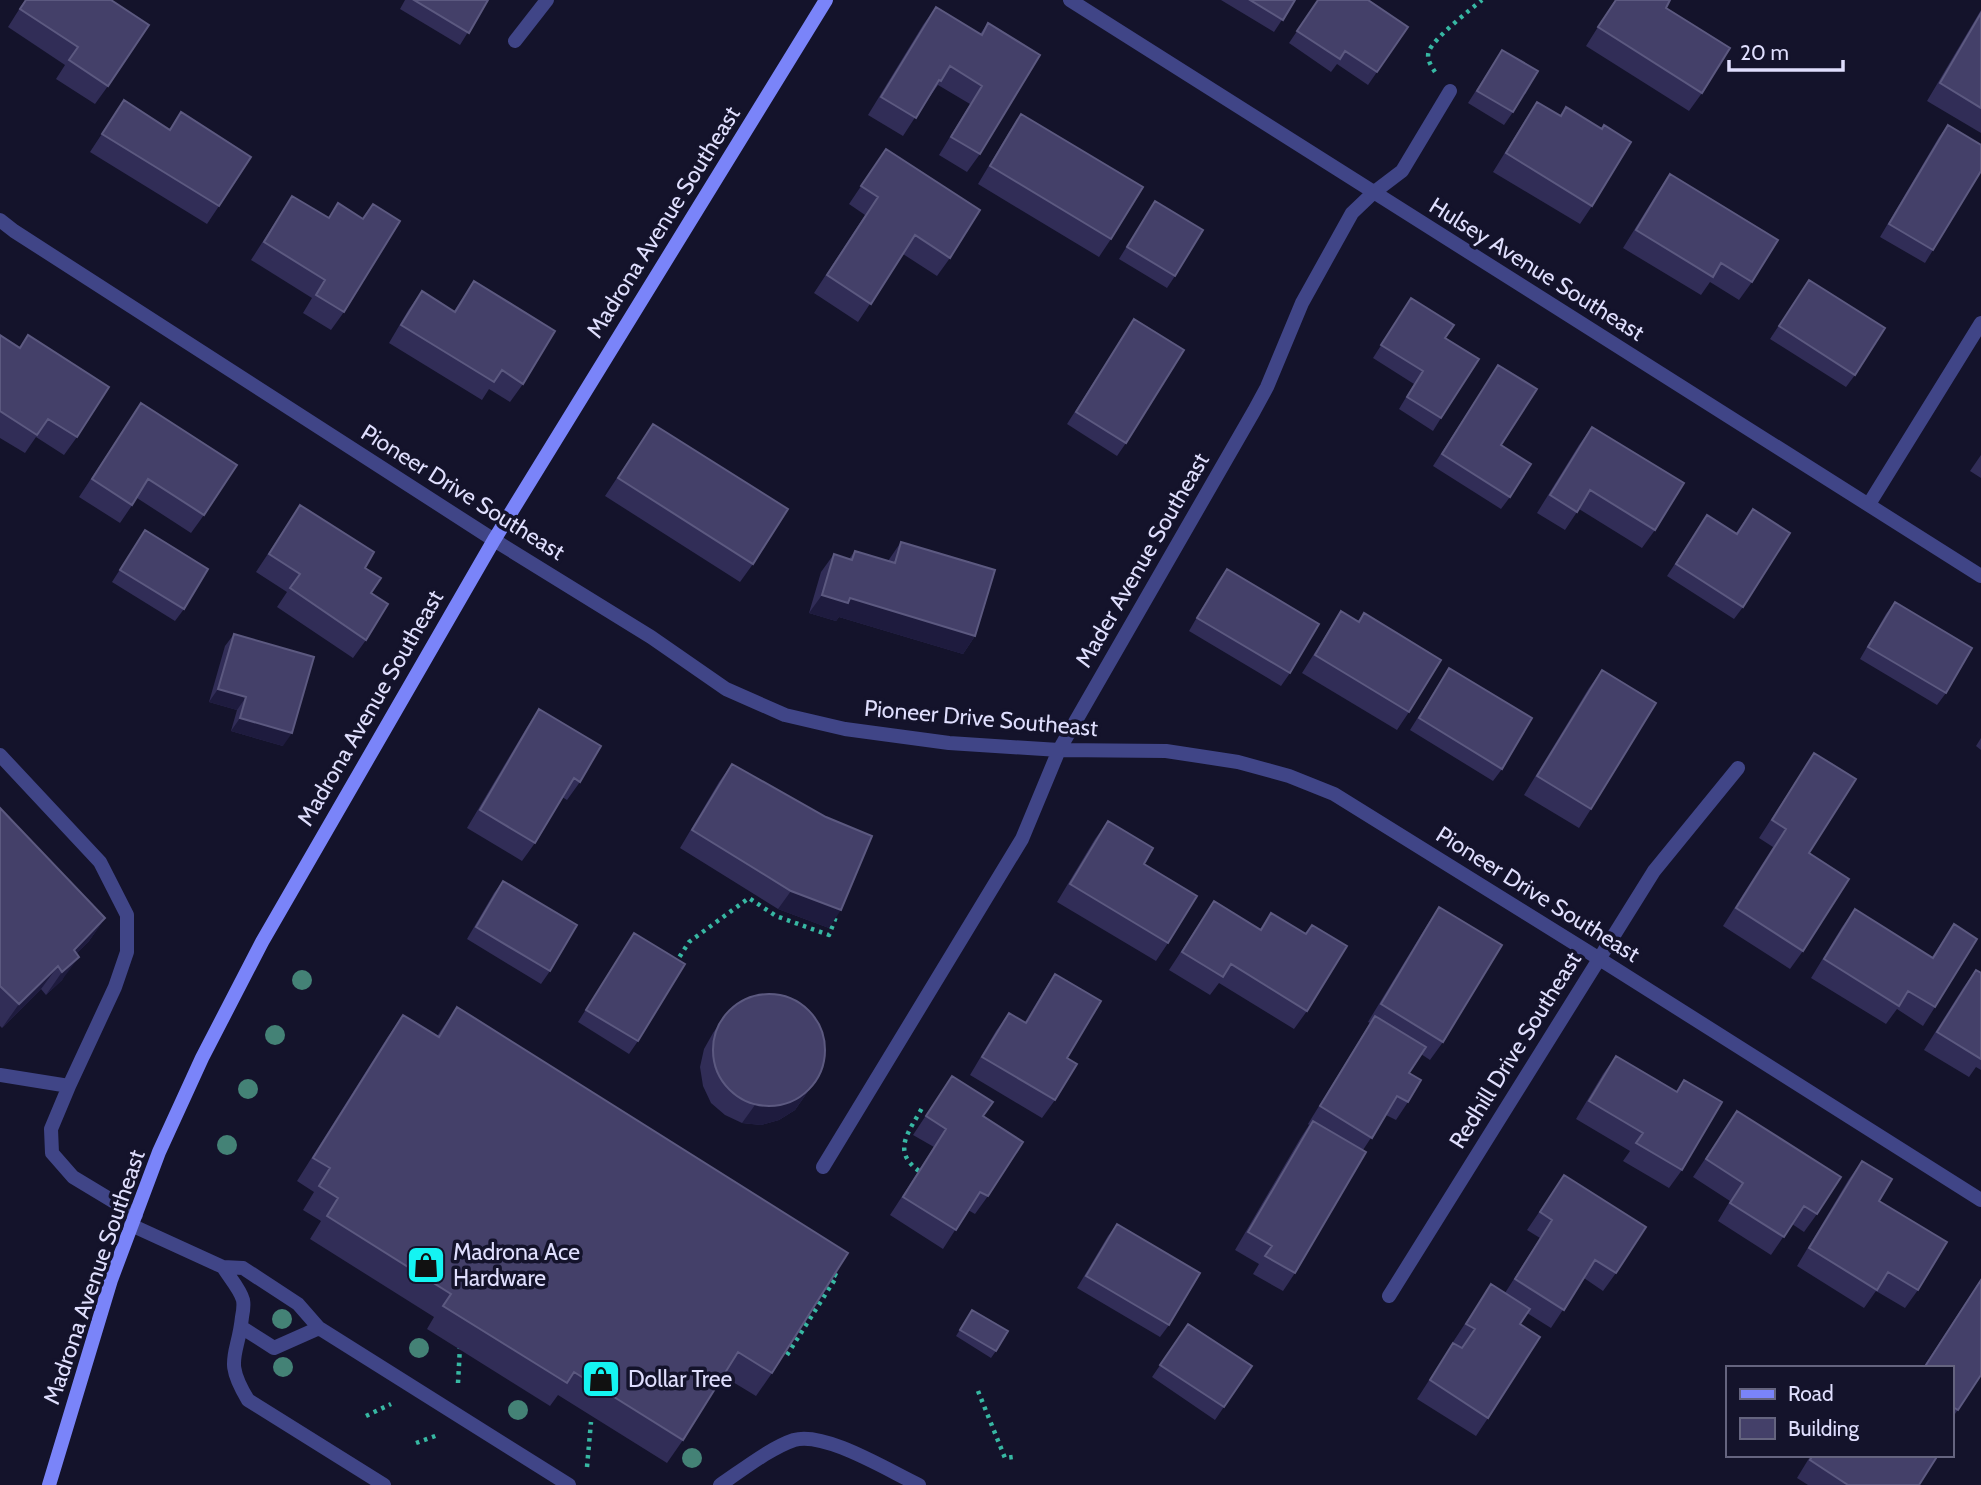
<svg xmlns="http://www.w3.org/2000/svg" width="1981" height="1485" font-family="Cabin,sans-serif">
	<rect width="100%" height="100%" fill="#14132b"/>
	<g fill="none" stroke-linecap="round" stroke-linejoin="round">
		<path stroke="#37b8a3" stroke-width="4.5" stroke-dasharray="3.5 5" stroke-linecap="butt" d="M1435 72C1431 66 1426 58 1429 51 1434 38 1470 10 1482 0
			M675 964 689 942 749 898 776 916 829 935 837 914
			M919 1171C891 1151 909 1132 922 1108
			M787 1355 837 1276 830 1272
			M458 1383 460 1346
			M978 1391 1005 1458 1013 1457
			M366 1416 391 1404
			M416 1443 438 1435
			M587 1467 591 1422"/>
		<path stroke="#404587" stroke-width="14" d="M515 41 547 0
			M0 755 100 862 127 915V952L115 987 69 1086 51 1129 52 1153 73 1177 136 1215
			M0 1075 69 1086
			M131 1225 223 1267 243 1268 298 1304 319 1328 569 1485
			M223 1267C229 1277 240 1289 243 1300 244 1305 243 1312 242 1317 238 1357 223 1359 248 1400L384 1485
			M241 1327 274 1348 319 1328
			M720 1485C741 1471 770 1448 794 1440 825 1431 889 1471 919 1485"/>
		<path stroke="#404587" stroke-width="14" d="M1070 0 1981 576
			M0 220 14 231 494 540 651 637 726 689 785 715 845 729 949 743 1059 750 1166 751 1238 762 1289 776 1334 794 1598 958 1981 1200
			M1869 504 1981 323
			M823 1167 1022 839 1059 750 1254 411 1267 387 1302 303 1352 213 1373 193 1402 171 1450 91
			M1389 1296 1654 871 1738 768"/>
		<path stroke="#7a84f9" stroke-width="14" d="M49 1485 111 1280 159 1152 202 1058 262 942 494 540 826 0"/>
	</g>
	<g fill="#448276">
		<circle cx="302" cy="980" r="10"/>
		<circle cx="275" cy="1035" r="10"/>
		<circle cx="248" cy="1089" r="10"/>
		<circle cx="227" cy="1145" r="10"/>
		<circle cx="282" cy="1319" r="10"/>
		<circle cx="419" cy="1348" r="10"/>
		<circle cx="283" cy="1367" r="10"/>
		<circle cx="518" cy="1410" r="10"/>
		<circle cx="692" cy="1458" r="10"/>
	</g>
	<path fill="#312d57" d="M25 0H111L108 86 95 104 56 79 65 65 8 27Z
		M405 0H488L460 45 400 9Z
		M1221 0H1295L1274 32Z
		M1318 0 1377 72 1368 85 1337 64 1331 72 1289 43Z
		M1615 0H1670L1666 8 1702 93 1689 111 1586 46Z
		M936 7 980 34 988 23 980 154 967 172 939 155 970 104 938 85 928 99H927L903 136 868 115 923 25Z
		M1981 10V133L1927 101Z
		M1502 50 1513 112 1504 125 1468 103Z
		M124 100 169 130 181 112 219 206 207 224 90 152Z
		M1537 102 1560 116 1566 107 1592 206 1580 224 1493 172 1525 120Z
		M1021 114 1111 239 1099 257 978 184 1009 132Z
		M1948 125 1933 250 1925 263 1880 237 1939 137Z
		M886 149 950 258 937 276 903 254 858 322 814 293 865 215 849 204Z
		M1670 174 1752 282 1739 300 1710 282 1701 295 1623 248 1657 193Z
		M292 196 328 218 338 203 362 218 373 204 344 312 331 330 303 313 312 298 251 260Z
		M1155 201 1175 276 1167 288 1119 259Z
		M1809 280 1855 375 1846 387 1770 339Z
		M474 281 523 384 510 402 489 389 482 400 389 343 409 309 422 291 454 311Z
		M1411 298 1445 338 1441 418 1433 431 1399 409 1414 384 1373 358Z
		M1134 319 1126 443 1117 456 1067 424Z
		M0 335 19 348 28 335 77 437 64 455 36 437 25 453 0 438Z
		M1498 365 1501 445 1510 497 1501 509 1433 466Z
		M141 403 204 515 191 533 137 498 120 523 79 497Z
		M653 424 753 564 740 582 605 496Z
		M1592 427 1655 530 1642 548 1579 509 1565 530 1537 513 1579 445Z
		M1981 455V478L1970 471Z
		M300 505 365 568 371 593 366 640 353 658 277 607 287 592 256 572Z
		M1753 509 1743 607 1734 619 1667 576 1707 515 1736 533Z
		M145 530 184 609 175 621 112 582Z
		M901 542 975 636 963 654 839 617 836 621 809 613 821 572 834 554 849 559 855 551 888 561Z
		M1227 569 1290 673 1281 686 1189 631 1218 581Z
		M1895 602 1946 693 1937 705 1860 659 1886 614Z
		M1341 611 1358 621 1364 613 1409 712 1397 730 1302 673 1329 630Z
		M234 634 283 746 231 731 237 710 209 702 225 646Z
		M1449 668 1502 769 1493 781 1410 730Z
		M1602 670 1591 809 1579 828 1524 795 1589 688Z
		M539 709 580 782 567 800 562 797 535 843 522 861 467 828 527 727Z
		M1981 738V750L1976 746Z
		M1814 753 1803 951 1790 969 1723 926 1773 847 1759 838Z
		M732 764 829 928 778 909 680 848 719 782Z
		M0 808 105 918 89 941 76 954 62 980 46 995 41 989 2 1028 0 1026Z
		M1108 821 1144 864 1168 943 1156 961 1057 902 1095 839Z
		M503 881 550 971 541 984 467 939 494 893Z
		M1214 901 1260 929 1271 913 1305 933 1312 925 1307 1011 1294 1029 1219 983 1210 995 1169 970Z
		M1439 907 1443 1042 1430 1060 1421 1054 1409 1073 1408 1102 1396 1120 1386 1115 1363 1150 1295 1273 1283 1291 1253 1274 1259 1264 1235 1250 1300 1139 1309 1125 1308 1124 1370 1023 1368 1022 1427 925Z
		M1855 909 1932 957 1954 924 1935 1007 1923 1026 1897 1009 1886 1024 1811 978 1842 927Z
		M634 933 638 1041 629 1054 578 1022Z
		M1976 970 1981 973V1070L1976 1067 1969 1077 1924 1050 1963 988Z
		M1055 974 1067 1058 1055 1100 1042 1118 970 1075 996 1031 1009 1013 1025 1022 1043 992Z
		M457 1007 772 1373 756 1396 723 1376 683 1440 667 1463 558 1395 550 1406 427 1329 434 1317 310 1239 321 1221 303 1210 314 1192 297 1181 387 1038 403 1015 437 1036Z
		M726 1014 818 1077 795 1110 779 1120 761 1125 742 1123 725 1115 711 1103 703 1086 700 1067 704 1049 713 1033Z
		M1616 1056 1676 1092 1684 1080 1682 1170 1669 1188 1623 1161 1630 1151 1576 1119 1603 1074Z
		M952 1076 983 1116 988 1196 975 1214 968 1210 943 1249 890 1215 934 1147 913 1135Z
		M1737 1111 1817 1214 1804 1232 1792 1224 1771 1255 1718 1221 1730 1201 1693 1177Z
		M1862 1161 1918 1290 1905 1308 1876 1291 1864 1308 1797 1266 1849 1179Z
		M1564 1175 1616 1273 1603 1291 1584 1278 1551 1328 1527 1313 1520 1324 1488 1418 1476 1436 1417 1399 1453 1343 1462 1348 1453 1342 1491 1284 1505 1293 1540 1238 1527 1230Z
		M1117 1224 1169 1325 1160 1337 1077 1288 1108 1236Z
		M1981 1279V1375L1951 1420V1368H1923Z
		M972 1310 996 1351 991 1358 956 1336Z
		M1188 1324 1252 1366 1215 1420 1152 1377Z
		M1811 1455H1938L1919 1485H1808L1797 1478Z"/>
	<path fill="#1e1b3e" d="M822 595 850 598 975 636 963 654 839 617 836 621 809 613Z
		M218 689 246 697 237 710 209 702Z
		M240 718 292 733 283 746 231 731Z
		M791 891 841 910 829 928 778 909Z
		M105 918 89 941 61 970 74 950Z
		M79 957 62 980 46 995 62 972Z
		M58 966 41 989 2 1028 19 1004Z
		M818 1077 795 1110 779 1120 761 1125 742 1123 755 1105Z"/>
	<path fill="#444069" stroke="#5c5980" stroke-width="2" d="M26 0H111L149 25 108 86 69 60 78 47 20 9Z
		M414 0H488L469 33Z
		M1250 0H1295L1283 20Z
		M1318 0H1368L1408 27 1377 72 1345 51 1340 59 1297 31Z
		M1616 0H1670L1666 8 1730 48 1702 93 1598 27Z
		M936 7 982 35 988 23 1040 55 980 154 951 137 982 86 950 66 941 81 939 80 916 118 881 97Z
		M1981 13V108L1940 83Z
		M1502 50 1538 71 1513 112 1477 91Z
		M124 100 170 130 181 112 251 157 219 206 102 134Z
		M1537 102 1561 116 1566 107 1602 129 1604 125 1631 142 1592 206 1506 153Z
		M1021 114 1143 187 1111 239 990 166Z
		M1948 125 1981 145V171L1933 250 1889 224Z
		M886 149 980 210 950 258 915 235 871 304 827 275 878 197 861 186Z
		M1670 174 1778 240 1752 282 1721 263 1713 277 1636 230Z
		M292 196 329 218 338 203 363 219 373 204 400 221 344 312 316 295 325 280 264 242Z
		M1155 201 1203 230 1175 276 1127 247Z
		M1809 280 1885 328 1855 375 1779 326Z
		M474 281 555 331 523 384 502 370 494 382 401 325 422 291 455 312Z
		M1411 298 1454 325 1445 338 1479 359 1441 418 1407 397 1423 371 1381 345Z
		M1134 319 1184 350 1126 443 1076 412Z
		M0 335 20 348 28 335 109 387 77 437 48 419 37 435 0 411Z
		M1498 365 1537 389 1501 445 1531 464 1510 497 1442 454Z
		M141 403 237 465 204 515 148 479 132 505 92 479Z
		M653 424 788 509 753 564 618 478Z
		M1592 427 1684 483 1655 530 1590 490 1577 512 1550 495Z
		M300 505 374 552 365 568 381 578 371 593 388 604 366 640 290 588 300 574 269 554Z
		M1753 509 1790 533 1743 607 1676 564 1707 515 1737 534Z
		M145 530 208 569 184 609 120 570Z
		M901 542 995 570 975 636 850 598 848 603 822 595 834 554 852 560 855 551 895 563Z
		M1227 569 1319 624 1290 673 1197 618Z
		M1895 602 1972 648 1946 693 1868 647Z
		M1341 611 1359 622 1364 613 1441 660 1409 712 1315 655Z
		M234 634 314 657 292 733 240 718 246 697 218 689Z
		M1449 668 1532 718 1502 769 1419 718Z
		M1602 670 1656 703 1591 809 1537 776Z
		M539 709 601 746 580 782 574 778 535 843 480 810Z
		M1814 753 1856 779 1809 853 1849 879 1803 951 1736 908 1786 829 1772 820Z
		M732 764 826 817 872 836 841 910 791 891 692 830Z
		M0 808 105 918 74 950 79 957 62 972 58 966 19 1004 0 986Z
		M1108 821 1153 848 1144 864 1197 896 1168 943 1070 884Z
		M503 881 577 925 550 971 476 927Z
		M1214 901 1261 930 1271 913 1306 934 1312 925 1347 946 1307 1011 1231 964 1223 977 1182 952Z
		M1439 907 1502 945 1443 1042 1381 1004Z
		M1855 909 1933 958 1954 924 1977 939 1935 1007 1908 991 1899 1006 1824 959Z
		M634 933 685 964 638 1041 586 1010Z
		M1976 970 1981 973V1059L1937 1032Z
		M1055 974 1101 1001 1067 1058 1077 1064 1055 1100 982 1057 1009 1013 1026 1023Z
		M713 1050a56 56 0 1 1 112 0a56 56 0 1 1-112 0Z
		M457 1007 848 1253 772 1373 738 1352 683 1440 574 1372 567 1383 443 1306 451 1294 327 1216 338 1198 319 1186 330 1168 313 1158 403 1015 439 1037Z
		M1375 1016 1426 1047 1409 1073 1421 1080 1408 1102 1397 1096 1372 1138 1320 1106Z
		M1616 1056 1677 1092 1684 1080 1722 1102 1682 1170 1636 1143 1643 1133 1589 1101Z
		M952 1076 993 1102 983 1116 1023 1142 988 1196 980 1192 956 1230 903 1197 946 1129 926 1116Z
		M1737 1111 1841 1177 1817 1214 1804 1206 1784 1237 1730 1203 1743 1183 1706 1159Z
		M1313 1121 1366 1152 1295 1273 1265 1256 1272 1246 1248 1232Z
		M1862 1161 1892 1179 1879 1201 1947 1242 1918 1290 1888 1272 1877 1290 1809 1248Z
		M1564 1175 1646 1227 1616 1273 1595 1260 1564 1310 1515 1279 1552 1220 1540 1212Z
		M1117 1224 1200 1273 1169 1325 1086 1276Z
		M1981 1280V1375L1958 1410 1951 1406V1368H1924Z
		M1491 1284 1530 1309 1520 1324 1540 1337 1488 1418 1430 1380 1453 1343 1462 1348 1475 1329 1466 1324Z
		M972 1310 1008 1331 996 1351 960 1330Z
		M1188 1324 1252 1366 1224 1407 1160 1365Z
		M1813 1455H1938L1919 1485H1848L1810 1460Z"/>
	<defs>
		<g id="shop-square" transform="scale(2.0125)"><rect x="-9" y="-9" width="18" height="18" rx="4" fill="#14f4f2" stroke="#14132b"/><path d="M-5-2.5h2.3a2.7 3.5 0 0 1 5.4 0H5L5.5 6h-11ZM-1.5-2.5h3a1.5 2.3 0 0 0-3 0Z" fill="#111"/></g>
	</defs>
	<g fill-rule="evenodd">
		<use href="#shop-square" x="426" y="1265"/>
		<use href="#shop-square" x="601" y="1379"/>
	</g>
	<g text-anchor="middle" stroke-width="7" stroke-linejoin="round" paint-order="stroke">
		<g font-size="23" fill="#dfdefd" stroke="#14132b">
			<text transform="translate(663 222) rotate(-58)" y="8">Madrona Avenue Southeast</text>
			<text transform="translate(1537 269) rotate(32)" y="8">Hulsey Avenue Southeast</text>
			<text transform="translate(463 492) rotate(32)" y="8">Pioneer Drive Southeast</text>
			<text transform="translate(1142 560) rotate(-60)" y="8">Mader Avenue Southeast</text>
			<text transform="translate(370 708) rotate(-60)" y="8">Madrona Avenue Southeast</text>
			<text transform="translate(981 718) rotate(5)" y="8">Pioneer Drive Southeast</text>
			<text transform="translate(1538 894) rotate(32)" y="8">Pioneer Drive Southeast</text>
			<text transform="translate(1515 1050) rotate(-58)" y="8">Redhill Drive Southeast</text>
			<text transform="translate(94 1277) rotate(-71)" y="8">Madrona Avenue Southeast</text>
		</g>
		<g font-size="23" fill="#dfdefd" stroke="#14132b" text-anchor="start">
			<text x="453" y="1260">Madrona Ace<tspan x="453" dy="26">Hardware</tspan></text>
			<text x="628" y="1387">Dollar Tree</text>
		</g>
	</g>
	<rect x="1726" y="1366" width="228" height="91" fill="#14132b" stroke="#65647f" stroke-width="2"/>
	<rect x="1740" y="1389" width="35" height="10" fill="#7a84f9" stroke="#65647f" stroke-width="2"/>
	<text x="1788" y="1401" font-size="21" fill="#dfdefd">Road</text>
	<rect x="1740" y="1418" width="35" height="21" fill="#444069" stroke="#65647f" stroke-width="2"/>
	<text x="1788" y="1436" font-size="21" fill="#dfdefd">Building</text>
	<path d="M1729 60v10h114v-10" fill="none" stroke="#dfdefd" stroke-width="3.5"/>
	<text x="1740" y="60" font-size="21" fill="#dfdefd" stroke="#14132b" stroke-width="5" paint-order="stroke">20 m</text>
</svg>
